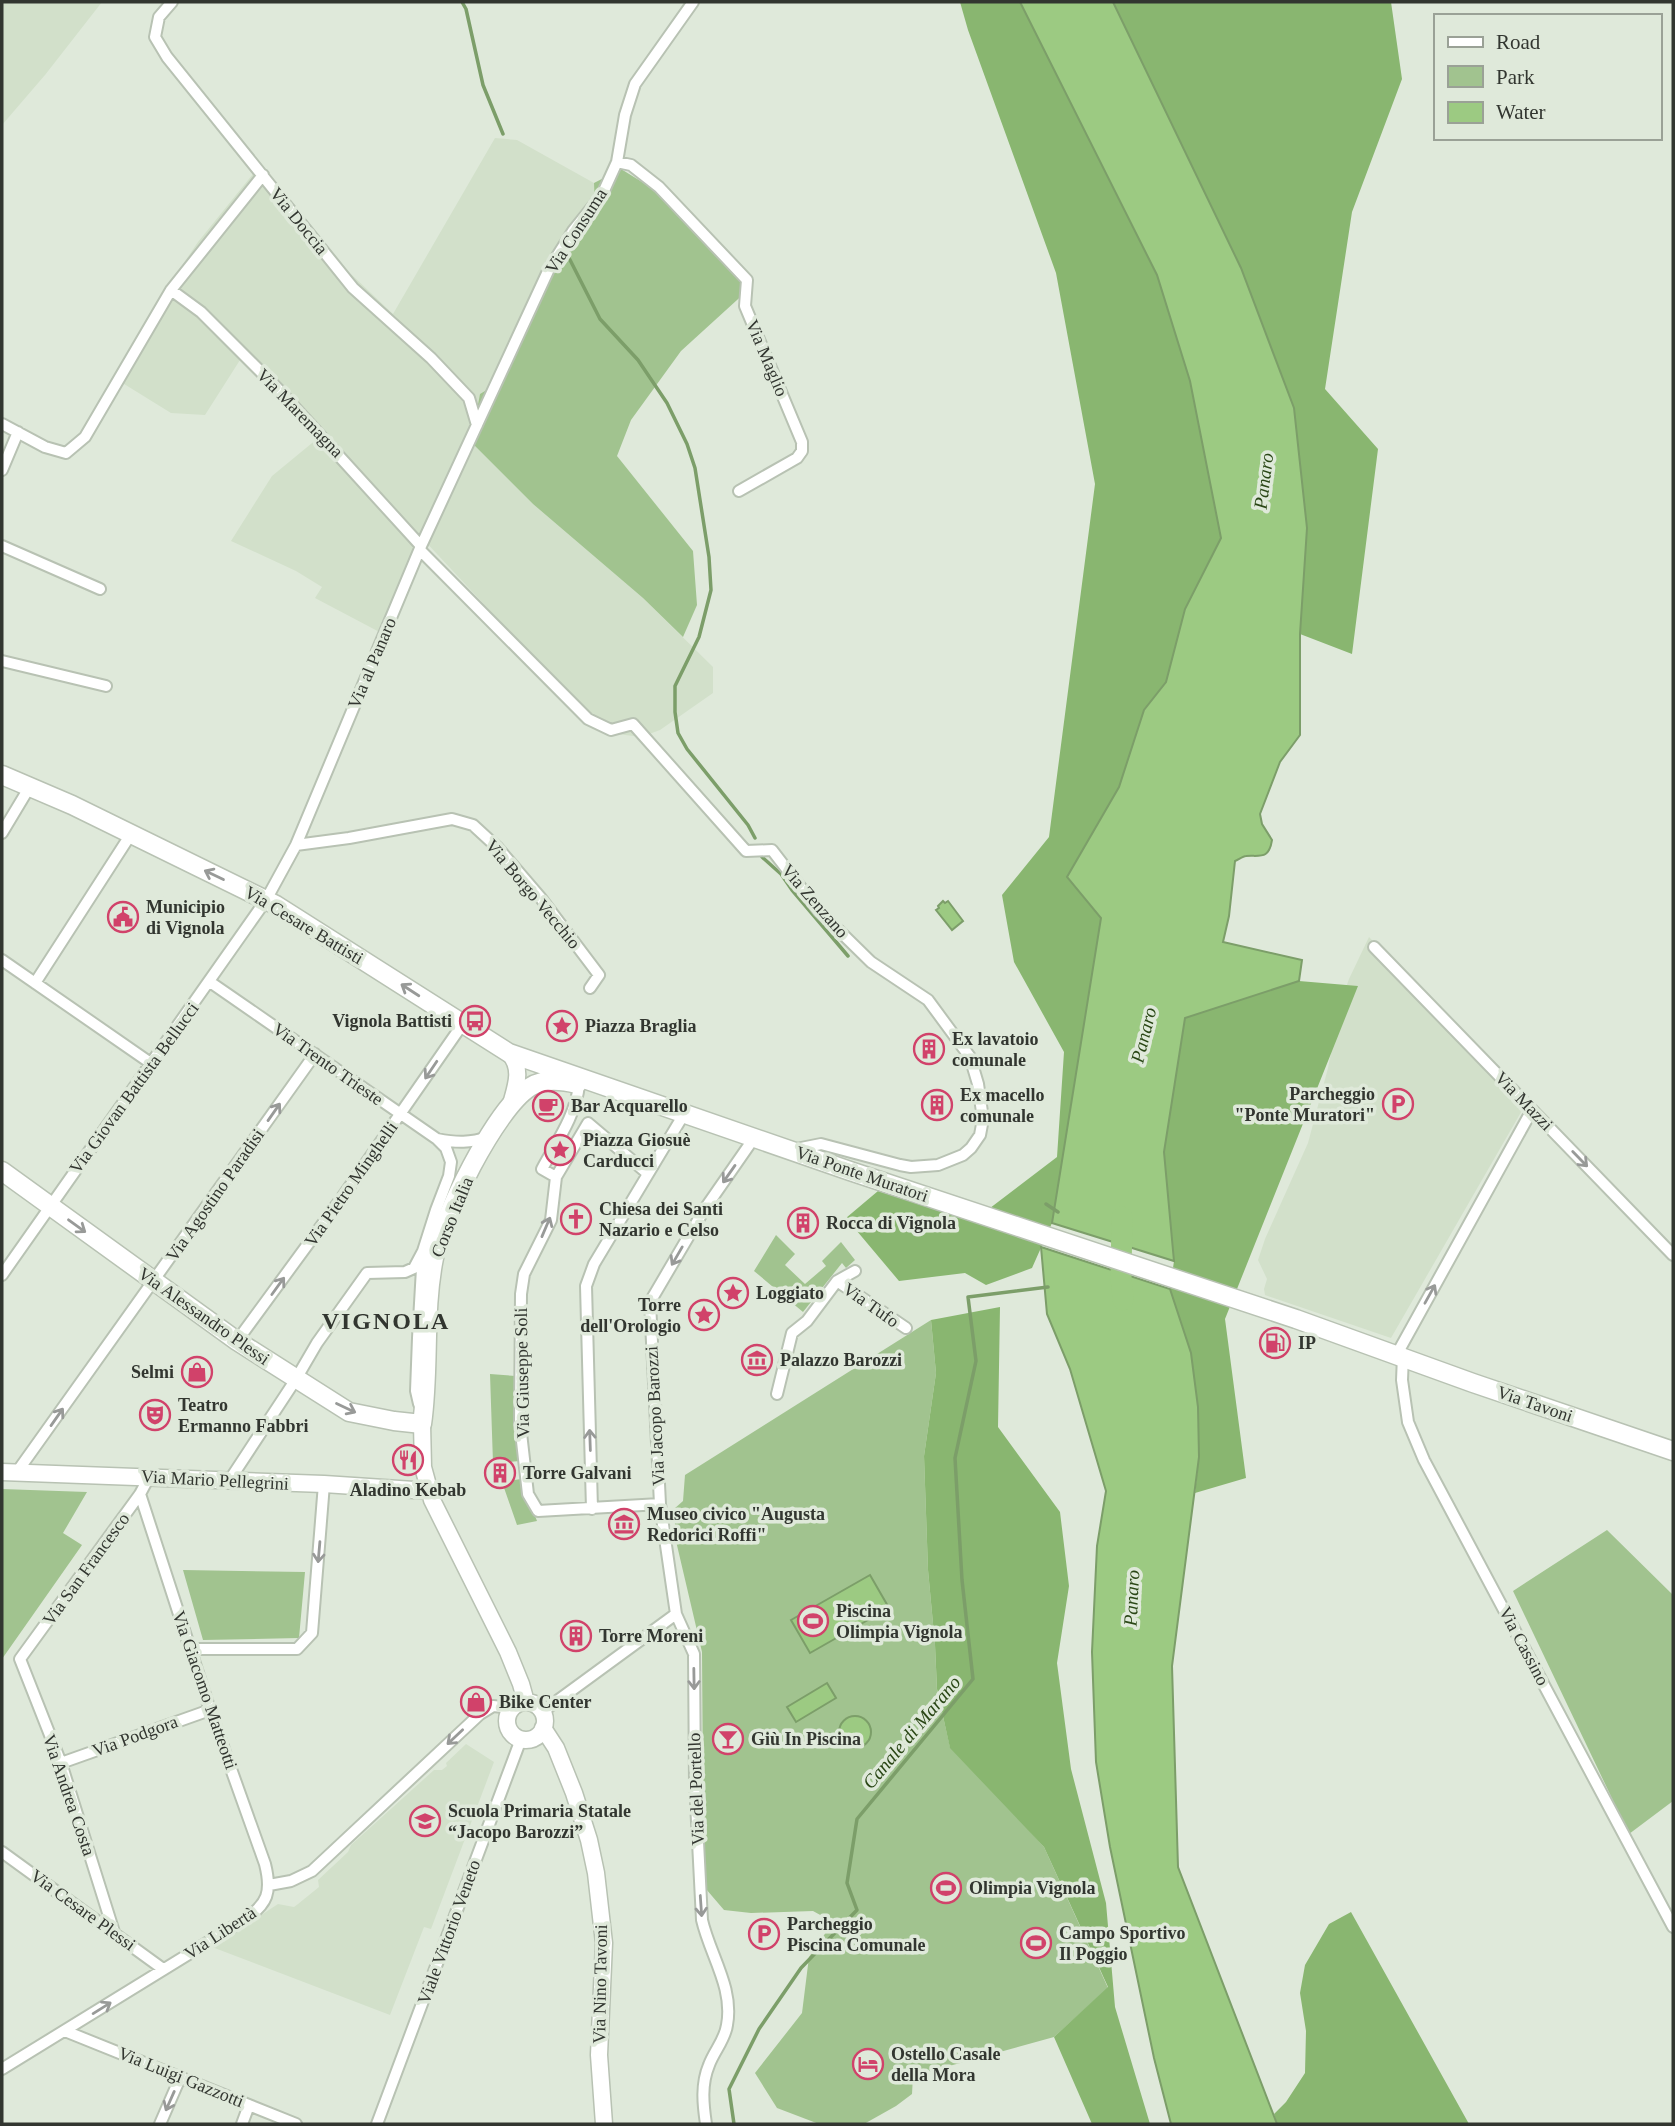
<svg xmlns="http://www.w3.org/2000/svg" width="1675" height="2126" font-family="'Times New Roman',serif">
	<rect width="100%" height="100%" fill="#dfe9da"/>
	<path fill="#d2e0ca" d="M2 2H102L45 75 2 125Z
		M495 138 517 140 594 183 595 213 588 221 471 442 533 504 643 598 713 667V693L660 730 641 737 610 733 571 697 422 538 387 636 315 598 322 587 296 571 231 541 272 476 323 434 247 349 205 415 171 413 116 379 168 286 198 242 257 169 325 255 353 276 393 314Z
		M1369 937 1504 1081 1524 1107 1391 1338 1265 1295 1264 1289 1267 1279 1258 1260 1265 1239 1308 1143 1328 1068 1332 1047 1330 1032 1349 979Z
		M466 1744 494 1762 431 1929 424 1927 390 2015 212 1947 278 1904 294 1907 298 1904 319 1887 318 1880 348 1852 351 1845 434 1770H442L447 1766 446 1763Z"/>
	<path fill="#a1c38f" d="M621 169 689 211 748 290 681 351 631 420 617 456 693 551 697 605 683 637 643 598 533 504 471 442 480 394 495 385 539 292 595 213 594 183Z
		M776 1235 795 1254 785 1265 805 1284 826 1266 822 1261 841 1242 855 1260 846 1268 842 1263 803 1312 754 1271Z
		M931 1320 936 1373 924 1456 928 1570 935 1645 937 1690 950 1747 1008 1807 1044 1847 1108 1988 1054 2037 913 2076 912 2094 896 2106 864 2124H819L777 2108 755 2073 802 2013 809 1957 833 1922 813 1911 751 1913 724 1910 706 1889 701 1820 703 1791 702 1652 676 1541 674 1509 683 1501 685 1475Z
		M490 1374 516 1376 520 1461 493 1463Z
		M521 1479 537 1521 517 1525 502 1482Z
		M2 1489 87 1492 63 1533 82 1545 2 1659Z
		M1607 1530 1673 1595V1801L1629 1834 1513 1591Z
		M183 1570 305 1572 299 1638 203 1640Z"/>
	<path fill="#89b670" d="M960 2H1020L1157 275 1190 381 1221 538 1185 609 1166 682 1144 710 1119 787 1067 877 1101 918 1052 1223 1032 1268 986 1285 965 1273 899 1281 846 1218 878 1191 973 1221 1057 1157 1064 1052 1014 962 1002 895 1049 837 1095 484 1056 273 968 30Z
		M1113 2H1391L1402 79 1352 212 1325 389 1378 449 1352 654 1300 634 1307 528 1241 268Z
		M1299 981 1358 986 1225 1319 1246 1478 1195 1493 1199 1457 1191 1353 1170 1289 1174 1261 1164 1152 1185 1018Z
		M1000 1307 998 1427 1060 1512 1069 1586 1057 1663 1071 1769 1106 1903 1115 2007 1150 2124H1092L1054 2037 1108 1987 1044 1847 950 1748 937 1689 935 1645 928 1570 924 1456 936 1373 931 1320Z
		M1351 1912 1469 2124H1277L1274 2114 1286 2102 1305 2073 1306 2031 1300 1993 1305 1965 1329 1924Z"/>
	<path fill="#9cca82" stroke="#7c9e69" stroke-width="2" d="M1020 2H1113L1241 268 1294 408 1307 528 1300 634V735L1280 762 1260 814 1262 824 1272 840C1269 860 1260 855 1246 856 1243 856 1238 860 1235 861L1229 916 1223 942 1302 960 1299 981 1185 1018 1164 1152 1174 1261 1052 1223 1101 918 1067 877 1119 787 1144 710 1166 682 1185 609 1221 538 1190 381 1157 275Z
		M943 901 945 903 948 901 963 921 952 930 936 910 939 908 938 906Z
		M1041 1247 1170 1289 1191 1353 1198 1407 1199 1457 1172 1666 1178 1867 1277 2124H1171L1154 2058 1110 1847 1096 1762 1092 1652 1097 1546 1106 1491 1070 1369 1047 1314Z
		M870 1575 889 1608 810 1653 791 1620Z
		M827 1683 836 1698 796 1722 787 1707Z
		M839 1732a16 16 0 1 1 32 0a16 16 0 1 1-32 0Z"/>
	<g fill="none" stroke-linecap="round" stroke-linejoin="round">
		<path stroke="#7c9e69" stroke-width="3.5" d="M462 2 466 9 483 85 503 134
			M567 254 600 319 638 360 667 403 687 444 695 468 709 557 711 590 699 637 675 686V712L678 733 687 749 748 825 755 838
			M762 857 781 874 792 890 848 956
			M1046 1204 1058 1212
			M734 2124 729 2089 759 2029 801 1968 857 1910 847 1883 857 1819 973 1679 962 1580 955 1458 976 1361 968 1297 1048 1287"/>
		<path stroke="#9cca82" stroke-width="21" d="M1122 1217 1121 1277 1123 1300"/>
		<g stroke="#b8c2b3" stroke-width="14">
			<path id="street" d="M172 2 159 17 155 37 167 57 353 288 431 358 469 398 477 425
				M617 162 631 165 659 187 747 280 745 306 802 442V451L797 458 739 491
				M171 290 201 312 278 389 421 546
				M2 424 45 447 66 453 85 437 171 290 263 175
				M2 470 18 432
				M2 546 100 589
				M420 550 588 719 611 730 633 724 746 851 772 850 819 911 871 962 928 1000 970 1057 978 1084 983 1119 980 1135 971 1148 963 1155 938 1165 911 1167 900 1165 821 1144 796 1149
				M2 661 106 686
				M2 833 29 788
				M296 845 349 838 452 819 473 825 498 848 540 897 599 975 590 988
				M1374 947 1673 1255
				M2 960 152 1064
				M210 982 437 1139C457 1143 470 1143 489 1137
				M35 983 131 834
				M579 1085C576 1115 556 1143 542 1169L556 1177 588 1123 647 1173
				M556 1177 551 1220 524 1274 521 1294 520 1424 528 1494 538 1511 660 1504
				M2 1275 266 900 296 845 421 546 549 269 573 231 602 195 617 162 625 115 635 84 693 2
				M837 1281 906 1328
				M237 1341 341 1199 462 1025
				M1397 1354 1532 1110
				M1403 1356 1402 1380 1408 1422 1424 1460 1673 1927
				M777 1394 792 1333 807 1321 837 1281 855 1271
				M419 1404 416 1391 418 1338 423 1251 436 1210 449 1176 451 1162 446 1148 437 1139
				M17 1472 315 1054
				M229 1481 296 1379 317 1343 367 1273 405 1272 414 1268 423 1251
				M592 1509 586 1286 594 1264 684 1114
				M190 1649H297L312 1633 324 1484
				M542 1712 676 1614
				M61 1763 210 1710
				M2 1852 163 1969
				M269 1885 291 1881 312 1871 480 1714 493 1706 512 1708
				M114 1932 61 1763 20 1659 140 1494 149 1477
				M65 2031 296 2124
				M2 2069 244 1920C268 1904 272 1892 265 1864L210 1710 140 1494
				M160 2124 180 2078
				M242 2124 249 2105
				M377 2124 521 1739
				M706 2124C703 2104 701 2084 709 2065 714 2051 725 2040 727 2025 734 1988 710 1955 702 1920L695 1783 694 1654 676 1614 660 1504 650 1302 704 1210 754 1138"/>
		</g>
		<g stroke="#b8c2b3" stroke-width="19">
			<path id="secondary" d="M509 1053C523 1068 516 1086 511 1104
				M422 1424 423 1467 432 1500 508 1652 521 1684 526 1702
				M2 1472 324 1484 429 1491
				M507 1721a19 19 0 1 1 38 0a19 19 0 1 1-38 0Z
				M543 1728 556 1748 574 1793 589 1840 596 1873 604 1943 599 2055 604 2124"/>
		</g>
		<g stroke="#b8c2b3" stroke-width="21">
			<path id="primary" d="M2 775 72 805 276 905 509 1053 850 1171 1296 1319 1473 1383 1673 1451
				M2 1171 237 1341 349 1412 394 1421 422 1424C430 1369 423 1313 434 1258 442 1218 495 1109 530 1087 544 1078 561 1080 577 1084"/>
		</g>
		<use href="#street" stroke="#fff" stroke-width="10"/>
		<use href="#secondary" stroke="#fff" stroke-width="16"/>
		<use href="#primary" stroke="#fff" stroke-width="18"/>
	</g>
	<defs><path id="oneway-shaft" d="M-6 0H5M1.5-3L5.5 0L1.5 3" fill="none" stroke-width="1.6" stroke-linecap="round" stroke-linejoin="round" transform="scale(1.75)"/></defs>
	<g stroke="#989a98">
		<use href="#oneway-shaft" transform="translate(214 875) rotate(-154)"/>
		<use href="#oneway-shaft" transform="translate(410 990) rotate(-147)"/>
		<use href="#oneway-shaft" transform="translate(431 1070) rotate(124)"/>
		<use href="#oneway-shaft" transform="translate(274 1112) rotate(-55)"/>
		<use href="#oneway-shaft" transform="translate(1580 1159) rotate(46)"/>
		<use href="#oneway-shaft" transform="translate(729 1174) rotate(125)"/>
		<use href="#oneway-shaft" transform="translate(77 1226) rotate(36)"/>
		<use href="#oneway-shaft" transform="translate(546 1227) rotate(-67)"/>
		<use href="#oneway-shaft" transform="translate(677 1256) rotate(120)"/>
		<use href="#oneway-shaft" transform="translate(278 1286) rotate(-54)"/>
		<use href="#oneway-shaft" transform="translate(1430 1294) rotate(-61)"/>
		<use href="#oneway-shaft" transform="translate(346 1408) rotate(25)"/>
		<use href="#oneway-shaft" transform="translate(57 1417) rotate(-55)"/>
		<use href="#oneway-shaft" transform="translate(590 1440) rotate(-92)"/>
		<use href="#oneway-shaft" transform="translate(319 1552) rotate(95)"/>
		<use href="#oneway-shaft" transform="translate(694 1679) rotate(89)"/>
		<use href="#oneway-shaft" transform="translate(455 1737) rotate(137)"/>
		<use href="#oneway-shaft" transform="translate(701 1906) rotate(86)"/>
		<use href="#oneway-shaft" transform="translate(102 2008) rotate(-32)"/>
		<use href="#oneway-shaft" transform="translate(170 2101) rotate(114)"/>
	</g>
	<defs>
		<g id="civic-ring" transform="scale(1.575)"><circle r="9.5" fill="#dfe9da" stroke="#d1426a" stroke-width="1.5"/><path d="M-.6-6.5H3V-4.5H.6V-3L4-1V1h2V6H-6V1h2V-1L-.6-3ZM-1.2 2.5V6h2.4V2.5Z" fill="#d1426a"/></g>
		<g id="bus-ring" transform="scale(1.575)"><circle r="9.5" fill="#dfe9da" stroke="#d1426a" stroke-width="1.5"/><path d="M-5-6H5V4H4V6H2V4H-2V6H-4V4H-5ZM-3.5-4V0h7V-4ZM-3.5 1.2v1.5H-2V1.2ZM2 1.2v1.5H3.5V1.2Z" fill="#d1426a"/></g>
		<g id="sight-ring" transform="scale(1.575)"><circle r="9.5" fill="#dfe9da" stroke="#d1426a" stroke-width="1.5"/><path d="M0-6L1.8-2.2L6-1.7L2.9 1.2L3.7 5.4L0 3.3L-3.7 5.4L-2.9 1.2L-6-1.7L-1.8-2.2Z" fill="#d1426a"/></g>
		<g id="building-ring" transform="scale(1.575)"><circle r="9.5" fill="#dfe9da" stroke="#d1426a" stroke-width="1.5"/><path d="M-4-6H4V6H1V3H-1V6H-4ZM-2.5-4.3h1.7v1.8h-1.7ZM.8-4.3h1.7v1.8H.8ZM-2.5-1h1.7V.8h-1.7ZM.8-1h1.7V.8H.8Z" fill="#d1426a"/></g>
		<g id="parking-ring" transform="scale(1.575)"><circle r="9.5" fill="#dfe9da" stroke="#d1426a" stroke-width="1.5"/><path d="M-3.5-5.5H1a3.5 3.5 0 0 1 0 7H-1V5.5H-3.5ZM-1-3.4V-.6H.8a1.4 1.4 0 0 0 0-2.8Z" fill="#d1426a"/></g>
		<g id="cafe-ring" transform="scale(1.575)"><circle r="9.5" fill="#dfe9da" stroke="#d1426a" stroke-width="1.5"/><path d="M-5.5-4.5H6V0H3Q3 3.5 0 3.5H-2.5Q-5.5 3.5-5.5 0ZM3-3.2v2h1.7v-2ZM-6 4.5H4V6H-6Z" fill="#d1426a"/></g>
		<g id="church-ring" transform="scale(1.575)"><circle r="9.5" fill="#dfe9da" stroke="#d1426a" stroke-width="1.5"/><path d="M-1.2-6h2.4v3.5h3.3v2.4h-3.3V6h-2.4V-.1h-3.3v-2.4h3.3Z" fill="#d1426a"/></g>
		<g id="fuel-ring" transform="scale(1.575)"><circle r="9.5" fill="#dfe9da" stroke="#d1426a" stroke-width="1.5"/><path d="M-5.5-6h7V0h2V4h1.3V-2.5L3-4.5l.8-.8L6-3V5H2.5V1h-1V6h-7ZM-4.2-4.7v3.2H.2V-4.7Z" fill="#d1426a"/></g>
		<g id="museum-ring" transform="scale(1.575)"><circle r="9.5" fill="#dfe9da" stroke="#d1426a" stroke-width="1.5"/><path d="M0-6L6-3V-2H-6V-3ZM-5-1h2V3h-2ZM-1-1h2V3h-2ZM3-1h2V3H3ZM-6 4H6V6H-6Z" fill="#d1426a"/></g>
		<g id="shop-ring" transform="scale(1.575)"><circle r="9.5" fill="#dfe9da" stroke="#d1426a" stroke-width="1.5"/><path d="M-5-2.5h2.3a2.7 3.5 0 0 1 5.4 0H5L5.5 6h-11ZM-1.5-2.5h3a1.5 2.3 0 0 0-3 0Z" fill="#d1426a"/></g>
		<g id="theatre-ring" transform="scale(1.575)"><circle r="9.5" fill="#dfe9da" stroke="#d1426a" stroke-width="1.5"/><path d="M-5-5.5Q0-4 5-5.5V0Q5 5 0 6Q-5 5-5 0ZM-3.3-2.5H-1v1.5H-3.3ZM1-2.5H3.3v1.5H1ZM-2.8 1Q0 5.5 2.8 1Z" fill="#d1426a"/></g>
		<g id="restaurant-ring" transform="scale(1.575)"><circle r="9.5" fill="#dfe9da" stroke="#d1426a" stroke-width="1.5"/><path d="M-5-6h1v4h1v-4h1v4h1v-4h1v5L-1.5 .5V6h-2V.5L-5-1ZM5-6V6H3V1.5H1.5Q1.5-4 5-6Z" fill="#d1426a"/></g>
		<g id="stadium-ring" transform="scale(1.575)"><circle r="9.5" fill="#dfe9da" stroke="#d1426a" stroke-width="1.5"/><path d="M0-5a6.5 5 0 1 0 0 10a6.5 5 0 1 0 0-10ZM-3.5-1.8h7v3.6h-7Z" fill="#d1426a"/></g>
		<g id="bar-ring" transform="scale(1.575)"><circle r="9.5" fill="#dfe9da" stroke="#d1426a" stroke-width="1.5"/><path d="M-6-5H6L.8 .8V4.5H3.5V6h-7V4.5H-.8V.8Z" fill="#d1426a"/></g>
		<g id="school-ring" transform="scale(1.575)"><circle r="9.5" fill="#dfe9da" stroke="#d1426a" stroke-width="1.5"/><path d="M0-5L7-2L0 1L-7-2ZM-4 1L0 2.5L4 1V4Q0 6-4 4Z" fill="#d1426a"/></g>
		<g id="hotel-ring" transform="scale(1.575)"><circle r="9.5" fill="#dfe9da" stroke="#d1426a" stroke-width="1.5"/><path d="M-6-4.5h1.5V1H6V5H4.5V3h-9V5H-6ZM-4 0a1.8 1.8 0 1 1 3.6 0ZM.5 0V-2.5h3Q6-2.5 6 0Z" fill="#d1426a"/></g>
	</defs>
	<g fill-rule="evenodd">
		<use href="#civic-ring" x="123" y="917"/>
		<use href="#bus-ring" x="475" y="1021"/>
		<use href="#sight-ring" x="562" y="1026"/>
		<use href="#building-ring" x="929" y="1049"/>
		<use href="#parking-ring" x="1398" y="1104"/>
		<use href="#building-ring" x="937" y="1105"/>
		<use href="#cafe-ring" x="548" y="1106"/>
		<use href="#sight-ring" x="560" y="1150"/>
		<use href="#church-ring" x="576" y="1219"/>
		<use href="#building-ring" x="803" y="1223"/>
		<use href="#sight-ring" x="733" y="1293"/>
		<use href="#sight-ring" x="704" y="1315"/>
		<use href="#fuel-ring" x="1275" y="1343"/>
		<use href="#museum-ring" x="757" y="1360"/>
		<use href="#shop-ring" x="197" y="1372"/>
		<use href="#theatre-ring" x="155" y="1415"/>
		<use href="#restaurant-ring" x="408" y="1460"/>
		<use href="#building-ring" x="500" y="1473"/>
		<use href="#museum-ring" x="624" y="1524"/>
		<use href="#stadium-ring" x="813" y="1621"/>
		<use href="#building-ring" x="576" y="1636"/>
		<use href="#shop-ring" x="476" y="1702"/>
		<use href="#bar-ring" x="728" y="1739"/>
		<use href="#school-ring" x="425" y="1821"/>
		<use href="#stadium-ring" x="946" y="1888"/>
		<use href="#parking-ring" x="764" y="1934"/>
		<use href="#stadium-ring" x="1036" y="1943"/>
		<use href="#hotel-ring" x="868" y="2064"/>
	</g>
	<g text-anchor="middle" stroke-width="7" stroke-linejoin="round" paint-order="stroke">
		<g font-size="18" fill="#323630" stroke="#dfe9da">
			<text transform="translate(299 221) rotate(51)" y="6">Via Doccia</text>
			<text transform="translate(576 231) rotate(-57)" y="6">Via Consuma</text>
			<text transform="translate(767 358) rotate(67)" y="6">Via Maglio</text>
			<text transform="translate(300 413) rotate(46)" y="6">Via Maremagna</text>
			<text transform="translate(372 663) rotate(-67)" y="6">Via al Panaro</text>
			<text transform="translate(533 894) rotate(50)" y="6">Via Borgo Vecchio</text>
			<text transform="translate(815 901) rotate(49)" y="6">Via Zenzano</text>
			<text transform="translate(304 925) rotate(31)" y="6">Via Cesare Battisti</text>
			<text transform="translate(328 1064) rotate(35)" y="6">Via Trento Trieste</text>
			<text transform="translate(134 1088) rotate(-54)" y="6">Via Giovan Battista Bellucci</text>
			<text transform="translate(1524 1101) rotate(46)" y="6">Via Mazzi</text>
			<text transform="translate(862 1174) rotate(19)" y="6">Via Ponte Muratori</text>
			<text transform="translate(351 1184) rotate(-55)" y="6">Via Pietro Minghelli</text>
			<text transform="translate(215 1195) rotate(-55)" y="6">Via Agostino Paradisi</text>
			<text transform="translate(452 1217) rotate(-68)" y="6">Corso Italia</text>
			<text transform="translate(871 1305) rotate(35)" y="6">Via Tufo</text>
			<text transform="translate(204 1316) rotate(35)" y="6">Via Alessandro Plessi</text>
			<text transform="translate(522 1373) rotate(-91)" y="6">Via Giuseppe Soli</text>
			<text transform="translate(1535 1404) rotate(19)" y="6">Via Tavoni</text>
			<text transform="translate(655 1416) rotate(-93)" y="6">Via Jacopo Barozzi</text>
			<text transform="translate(215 1480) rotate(3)" y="6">Via Mario Pellegrini</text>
			<text transform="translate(86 1569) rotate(-54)" y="6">Via San Francesco</text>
			<text transform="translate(1524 1646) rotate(62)" y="6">Via Cassino</text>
			<text transform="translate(205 1690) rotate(71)" y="6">Via Giacomo Matteotti</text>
			<text transform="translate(135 1736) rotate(-20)" y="6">Via Podgora</text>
			<text transform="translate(696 1789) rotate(-92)" y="6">Via del Portello</text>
			<text transform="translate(69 1795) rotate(71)" y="6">Via Andrea Costa</text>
			<text transform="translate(83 1910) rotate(36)" y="6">Via Cesare Plessi</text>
			<text transform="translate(449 1932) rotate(-70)" y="6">Viale Vittorio Veneto</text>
			<text transform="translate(220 1933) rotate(-33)" y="6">Via Libertà</text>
			<text transform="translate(600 1984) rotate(-89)" y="6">Via Nino Tavoni</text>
			<text transform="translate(181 2077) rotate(22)" y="6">Via Luigi Gazzotti</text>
		</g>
		<g font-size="18" font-weight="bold" fill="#323630" stroke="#dfe9da" text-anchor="start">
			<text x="146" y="913">Municipio<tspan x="146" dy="21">di Vignola</tspan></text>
			<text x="452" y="1027" text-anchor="end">Vignola Battisti</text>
			<text x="585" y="1032">Piazza Braglia</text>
			<text x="952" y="1045">Ex lavatoio<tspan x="952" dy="21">comunale</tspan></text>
			<text x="1375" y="1100" text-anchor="end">Parcheggio<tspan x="1375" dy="21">"Ponte Muratori"</tspan></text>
			<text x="960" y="1101">Ex macello<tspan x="960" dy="21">comunale</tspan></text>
			<text x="571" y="1112">Bar Acquarello</text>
			<text x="583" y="1146">Piazza Giosuè<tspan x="583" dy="21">Carducci</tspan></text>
			<text x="599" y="1215">Chiesa dei Santi<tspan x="599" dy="21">Nazario e Celso</tspan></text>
			<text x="826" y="1229">Rocca di Vignola</text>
			<text x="756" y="1299">Loggiato</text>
			<text x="681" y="1311" text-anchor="end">Torre<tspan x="681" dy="21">dell'Orologio</tspan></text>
			<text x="1298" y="1349">IP</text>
			<text x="780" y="1366">Palazzo Barozzi</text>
			<text x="174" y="1378" text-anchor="end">Selmi</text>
			<text x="178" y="1411">Teatro<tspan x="178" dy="21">Ermanno Fabbri</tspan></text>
			<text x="523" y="1479">Torre Galvani</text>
			<text x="408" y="1496" text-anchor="middle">Aladino Kebab</text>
			<text x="647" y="1520">Museo civico "Augusta<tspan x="647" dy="21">Redorici Roffi"</tspan></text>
			<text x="836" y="1617">Piscina<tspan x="836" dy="21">Olimpia Vignola</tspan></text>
			<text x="599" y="1642">Torre Moreni</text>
			<text x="499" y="1708">Bike Center</text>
			<text x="751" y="1745">Giù In Piscina</text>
			<text x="448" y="1817">Scuola Primaria Statale<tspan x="448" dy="21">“Jacopo Barozzi”</tspan></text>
			<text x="969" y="1894">Olimpia Vignola</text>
			<text x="787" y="1930">Parcheggio<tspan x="787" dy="21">Piscina Comunale</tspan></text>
			<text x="1059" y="1939">Campo Sportivo<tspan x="1059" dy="21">Il Poggio</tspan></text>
			<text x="891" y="2060">Ostello Casale<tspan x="891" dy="21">della Mora</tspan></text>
		</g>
		<g font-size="19" font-style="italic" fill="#2a4716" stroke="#dfe9da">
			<text transform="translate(1263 481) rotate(-83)" y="7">Panaro</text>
			<text transform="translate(1143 1035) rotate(-76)" y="7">Panaro</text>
			<text transform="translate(1131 1598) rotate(-87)" y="7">Panaro</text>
			<text transform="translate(911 1732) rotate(-50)" y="7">Canale di Marano</text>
		</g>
		<g font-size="24" font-weight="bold" letter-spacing="2" fill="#323630" stroke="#dfe9da">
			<text x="386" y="1329">VIGNOLA</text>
		</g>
	</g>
	<rect width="1675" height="2126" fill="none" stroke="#323630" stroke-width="7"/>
	<rect x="1434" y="14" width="228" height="126" fill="#dfe9da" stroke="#9aa196" stroke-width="2"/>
	<rect x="1448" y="37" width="35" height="10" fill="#ffffff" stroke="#9aa196" stroke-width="2"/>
	<text x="1496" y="49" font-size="21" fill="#323630">Road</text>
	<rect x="1448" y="66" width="35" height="21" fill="#a1c38f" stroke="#9aa196" stroke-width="2"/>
	<text x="1496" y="84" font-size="21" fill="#323630">Park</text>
	<rect x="1448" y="102" width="35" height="21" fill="#9cca82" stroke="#9aa196" stroke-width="2"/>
	<text x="1496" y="119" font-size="21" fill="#323630">Water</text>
</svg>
